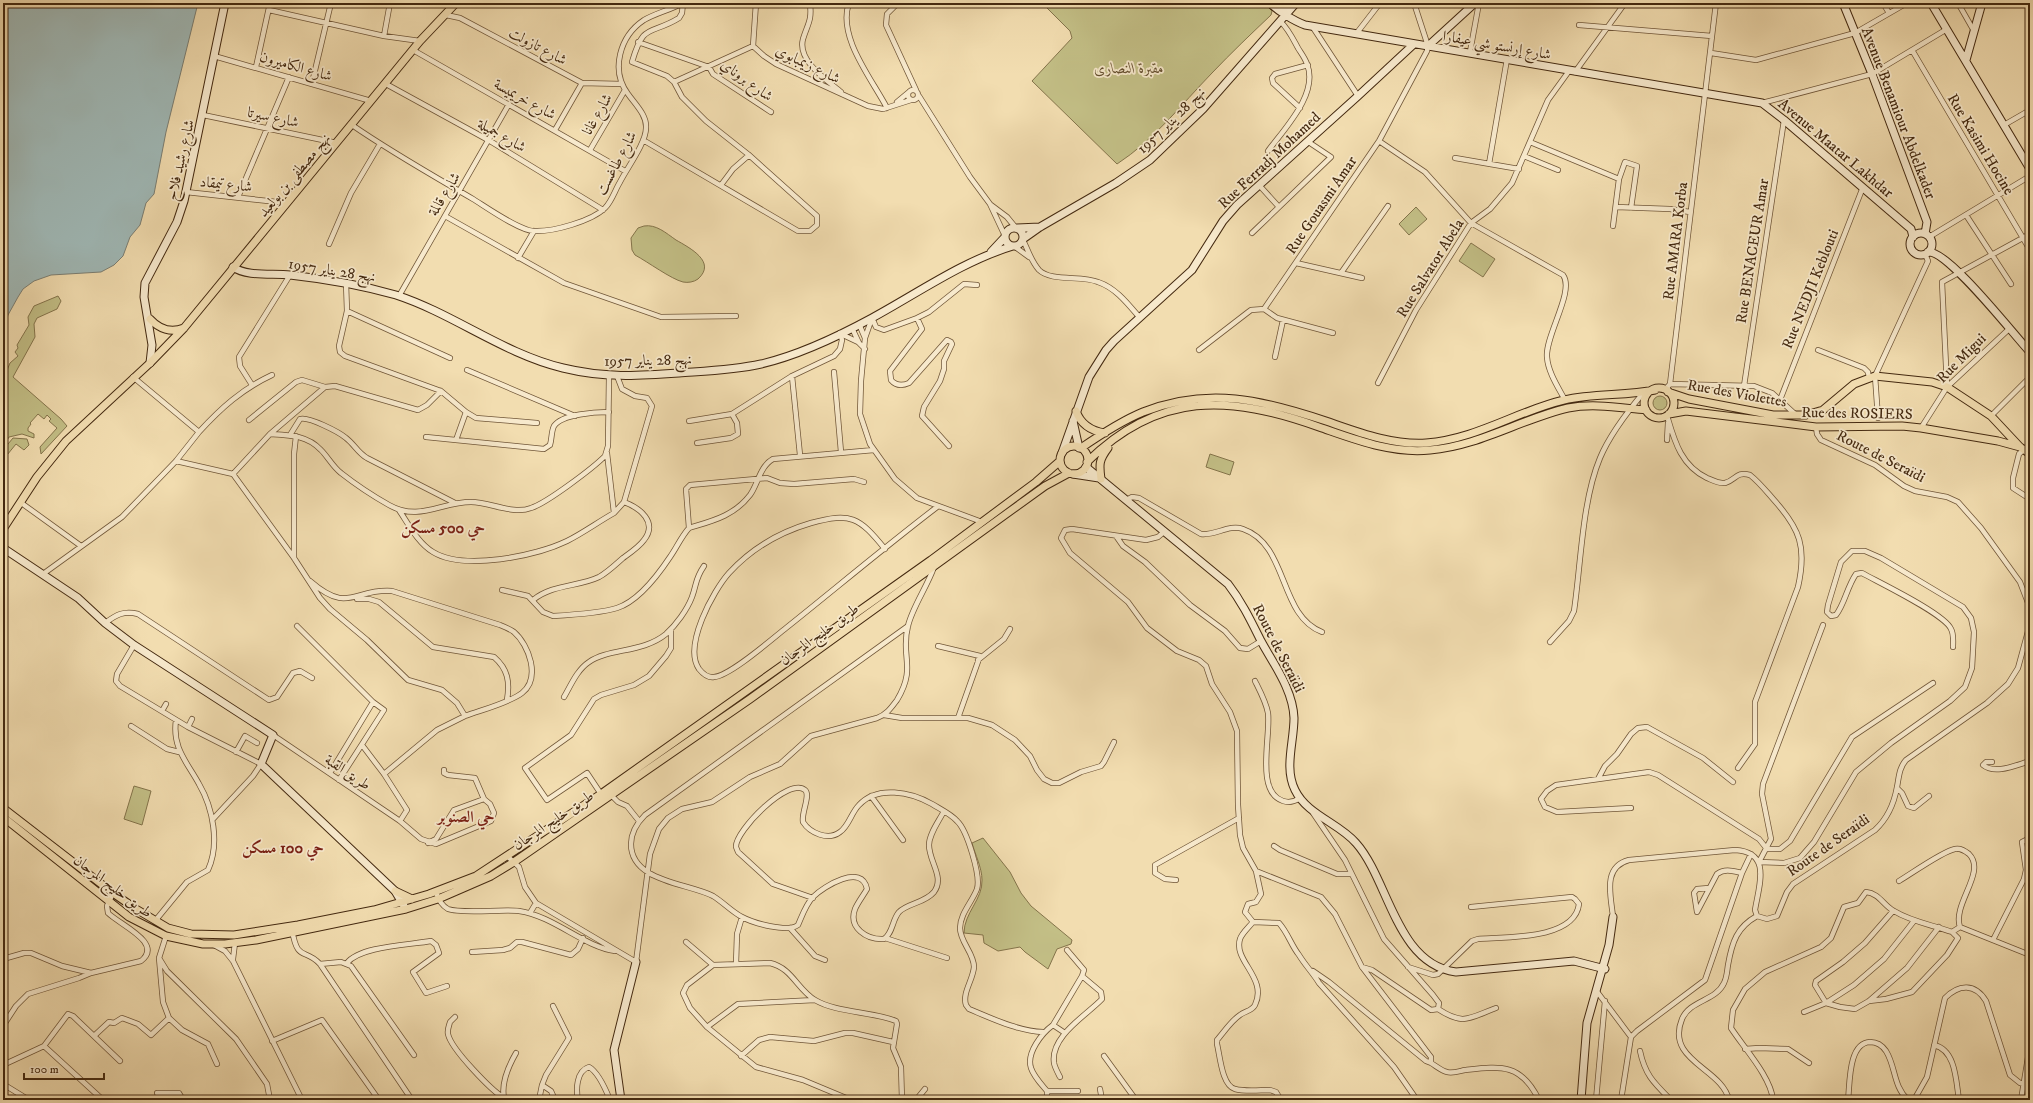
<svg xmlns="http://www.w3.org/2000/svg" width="2033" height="1103" font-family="'IM FELL DW Pica',Amiri,serif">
	<rect width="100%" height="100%" fill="#f2ddb0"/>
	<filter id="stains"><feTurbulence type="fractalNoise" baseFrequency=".005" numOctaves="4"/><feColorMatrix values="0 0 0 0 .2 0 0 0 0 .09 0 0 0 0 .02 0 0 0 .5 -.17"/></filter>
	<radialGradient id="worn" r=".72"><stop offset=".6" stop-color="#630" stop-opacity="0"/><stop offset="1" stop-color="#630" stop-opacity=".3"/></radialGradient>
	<path fill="#c3bf86" stroke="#84744b" d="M1042 3H1264L1272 11 1271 15C1251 34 1231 53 1212 73 1181 105 1154 140 1117 164L1032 81 1072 38 1070 31Z
		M1416 207 1427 219 1409 235 1399 224Z
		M644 226C656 224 666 233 676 240 690 248 717 262 698 279 694 282 688 283 683 282 671 279 648 262 635 255L632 250 631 238 638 228Z
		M1471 243 1495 259 1483 277 1459 261Z
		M58 296 61 301 57 309 37 318 34 324 35 337 13 377 61 419 67 426 41 454 40 447 57 428 49 421 51 419 47 415 44 419 38 414 30 423 31 424 28 428V431L34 434V438L22 434 9 437 3 447V380L10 363 18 356 15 352 18 348 17 345 29 325 28 317 34 306Z
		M1653 403a7 7 0 1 1 14 0a7 7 0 1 1-14 0Z
		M13 438 27 439 29 445 24 450 16 444 3 460V450Z
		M1210 454 1234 462 1230 475 1206 467Z
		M134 786 151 791 142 825 124 819Z
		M983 838 1010 872 1021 893 1031 906 1072 940 1071 944 1057 949 1048 969 1025 952 1020 947 998 951 984 943 983 935 964 933C964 913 983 899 982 880 982 868 975 854 972 843Z"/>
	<path fill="#a0b9b7" stroke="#7b7f74" d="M3 3H198L166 132 154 194 146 203 140 225 130 237 123 256 114 265 101 272 51 275 34 281 23 289 18 297 8 315 3 333Z"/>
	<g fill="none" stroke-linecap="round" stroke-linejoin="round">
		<g stroke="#705638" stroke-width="6">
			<path id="street" d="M756 3 753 46 764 56 776 64 868 106 883 109 911 100
				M810 3C812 21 808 23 803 39 797 61 827 80 841 92
				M849 3C837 37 872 79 887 108
				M898 3 887 14 886 25 916 90
				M1883 3 1889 13
				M1958 3 1974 31
				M269 10 384 36 420 41
				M446 15 460 18 582 83 622 84
				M1579 25 1712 36
				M1312 26 1358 96
				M1356 34 1380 3
				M384 36 390 3
				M638 42 709 67 713 74 771 112
				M413 50 625 171
				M1912 50 2030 250
				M1470 52 1479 3
				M1711 53 1756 60 1855 33 1907 3
				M214 56 371 101
				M256 67 270 3
				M1575 72 1625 3
				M674 82 753 46
				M312 83 331 3
				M386 84 490 141 603 210
				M908 95a5 5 0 1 1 10 0a5 5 0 1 1-10 0Z
				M919 96 970 177 990 204 1005 236
				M897 102 909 92
				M1762 103 1872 74 1947 29
				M1300 108 1273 83 1272 78 1275 74 1308 65
				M203 115 337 143
				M352 125C391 152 432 175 473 199 486 207 520 231 534 231 553 232 592 221 605 208 612 201 615 190 620 182 627 168 646 143 646 128 647 115 635 104 628 94 610 70 620 36 644 20 656 13 670 10 683 3L682 13 679 18C650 36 644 21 632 62L667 76 674 82 682 97 706 121 749 155 817 216V225L810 231H798L643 140
				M2004 125 2030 110
				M555 130 582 83
				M1379 141 1425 172 1471 223 1563 275C1575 291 1545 336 1547 357 1548 372 1558 387 1565 400
				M1530 142 1619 179
				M590 150 625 90
				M1268 151C1284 129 1319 94 1307 64 1305 58 1301 53 1298 48 1293 39 1289 30 1281 22
				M1524 156 1558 170
				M1455 158 1519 169
				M1489 164 1507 59
				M721 185 733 169 749 155
				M1259 185 1279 207
				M186 192 287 203
				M238 197 289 77
				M991 205 1007 217 1016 228
				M1616 207 1670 209 1690 212
				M1966 215 2011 284
				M445 216 564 283 661 317 736 316
				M1613 226 1619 179 1625 162 1637 166 1631 208
				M1252 233 1331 157 1307 141
				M1929 237 2030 176
				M1023 240C1028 250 1031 261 1039 270 1051 282 1082 275 1098 282 1116 288 1128 304 1140 318
				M329 244 351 193 380 144
				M1014 246 1029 257
				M518 258 534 231
				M1296 263 1362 278
				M1341 273 1388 206
				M346 283 347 311 339 346 340 352 345 356 441 391 466 412 476 418 537 423
				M399 296 509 104
				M347 311 450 358
				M872 318 876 327 884 330 917 318 922 329 890 371 891 380C896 386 902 386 909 383L947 340 951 342 952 344 944 361V369L940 381 924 407 922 416 949 446
				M917 318 929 312 964 284 977 285
				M859 324 865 338 861 381 860 414 870 444 895 479 917 498 982 522
				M852 328 859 343 865 349
				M1333 333 1277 318 1264 309 1379 141 1427 51 1428 46 1414 3
				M841 334 858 342
				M865 338 872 318
				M1199 350 1247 313 1251 310 1264 309
				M1818 350 1864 368 1868 372 1869 378
				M1275 357 1283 320
				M467 370 575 416
				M834 372 841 452
				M792 376 800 455
				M1378 383 1416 310 1471 223 1490 209 1512 183 1548 100 1569 71
				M1670 384 1754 386 1772 393 1796 415
				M252 385 240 366 239 357 290 275
				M1744 386 1784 120
				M1947 387 1942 282 2030 234
				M1665 390 1670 384 1716 3
				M1780 400 1863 187
				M1991 416 2030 377
				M1878 418 1875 376 1928 261 1925 254
				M1668 419C1675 443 1682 466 1707 478 1712 480 1719 484 1725 483 1736 480 1736 471 1750 475 1759 482 1766 491 1774 500 1800 529 1807 547 1798 587L1755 702V744L1738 768
				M249 420 296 382 302 380 325 387
				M689 421 732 414 792 376 834 356 840 349 842 340 840 333
				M1816 427 1817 434 1821 440 1875 465 1904 486 1915 491 1947 497 1958 502 1981 528 2020 582 2030 608
				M1921 428 1947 387 2009 329
				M199 432C221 408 242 389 272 375
				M270 434 325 387 335 386 418 410 427 405 441 391
				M290 435 300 419C308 416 339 432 346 438 354 444 358 453 367 458L455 503
				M426 437 544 449 550 445C552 439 551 432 554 426 562 414 596 412 609 412
				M456 440 466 412
				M1667 440 1668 423
				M697 443 731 438 738 434 737 423 732 414
				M2030 444 2019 454 2013 478V488L2030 499
				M176 461 233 474 294 558 320 598 330 609 367 640 408 680 442 690 457 703 465 716 437 730 384 774
				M233 474 270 434C289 435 307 435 321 450 328 457 333 467 341 473 355 484 373 496 389 505 419 522 441 502 471 502 490 502 513 515 531 508 547 503 593 468 605 456L608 446 609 376
				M1126 500 1132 497 1139 498 1201 534C1215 536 1229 524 1243 529 1289 545 1278 615 1322 632
				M20 502 81 546
				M399 510C409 525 418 543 433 552 464 571 536 556 567 541 583 533 598 522 614 513L607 453
				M614 513 624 502 652 406 647 398 635 396 622 389 617 376
				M689 528C712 521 734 516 750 495 758 484 760 466 773 459L874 450
				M1165 531 1158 537 1146 540 1072 529 1065 530 1061 538 1070 553 1128 602 1147 628 1177 651 1199 660 1206 666 1212 684 1230 712 1237 731 1238 805 1240 835 1243 848 1256 871 1261 894 1256 902 1248 904 1245 912 1253 922 1279 923C1288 933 1291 945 1299 955 1305 965 1313 973 1319 983L1394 1067 1417 1100
				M1116 536 1123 546 1145 562 1190 605 1225 631 1240 648 1248 649 1261 641
				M885 549C859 517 851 512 811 523 780 532 751 549 729 573 713 591 683 646 699 669 703 674 708 678 714 677 730 676 772 639 786 628 836 588 886 546 937 507
				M294 558V454L296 436
				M43 574 122 517 176 461 199 432 133 377
				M310 581C349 615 354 588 392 591L500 625C505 627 510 629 514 632 529 645 541 678 522 693 509 703 481 710 465 716
				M502 590 528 596 543 612 553 616C570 615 601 613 617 608 639 601 658 575 670 557 677 547 681 537 689 528L686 489 690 485 767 478 780 483 794 484 854 479 864 482
				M357 599H369L379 602 433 647 494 657C508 669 510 682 507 700
				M533 600C553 584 578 587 599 577 608 572 616 564 623 558 630 553 639 547 644 540 658 522 640 508 624 502
				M105 623C116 615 124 610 138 614L269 700 277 697 293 673 300 671 312 678
				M1823 625 1763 784 1762 794 1771 839 1759 862 1784 863 1800 858 1814 842 1856 772 1891 743 1950 701 1965 687 1972 668 1974 632 1971 618 1963 607 1881 558 1865 551H1852L1841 562 1828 605 1827 612 1831 616 1836 615C1845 603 1847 587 1856 574L1862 573C1878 582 1945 614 1951 629 1954 634 1953 642 1953 647
				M297 626 373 702
				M908 626 645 815C637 823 631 832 631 844 631 882 688 883 713 896 723 902 732 912 742 917 753 923 788 933 798 925 802 916 806 904 813 897 824 886 862 863 867 889 863 896 858 902 855 909 848 928 867 940 884 939 893 933 892 920 899 912 908 903 925 903 934 892 945 877 929 862 929 845 929 834 939 821 944 811
				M1550 642 1569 621 1574 611C1581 564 1582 501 1600 458 1610 434 1628 411 1644 392
				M134 645 117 674 116 681 120 686 188 727 261 764 253 776 213 819
				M938 646 980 656 958 718
				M978 660 1004 639 1010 629
				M1255 681C1260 691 1266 702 1268 713 1271 736 1255 792 1283 801 1289 803 1294 802 1300 798
				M564 697C571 685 577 670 589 662 609 648 643 653 666 634 676 625 687 610 692 597 697 583 695 579 704 566
				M162 711 166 704
				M884 715 902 718H968L992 725 1015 740 1030 756 1037 770 1044 779 1052 783H1059L1081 772 1101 766 1104 762 1114 742
				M131 726 167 749 179 752
				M188 727 192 719
				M273 735 400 821 421 839 436 844 491 821 494 813 490 804 484 799 475 778 448 775 444 773V770
				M362 745 384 774 407 810 400 821
				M236 752 245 736 257 743
				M2030 761 2028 784 2030 787
				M1992 762H1986L1983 765C1995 775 2016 765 2030 761
				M330 773 373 702 384 710 339 780
				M1598 779 1605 766 1617 754 1631 734 1638 728 1647 727 1703 758 1733 782
				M1897 788 1902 793 1908 806 1914 808 1929 796
				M601 794 587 773 547 800 525 768 571 735 594 699 601 695 634 685 649 676 666 656 671 648V629
				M612 796 618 802 627 806 639 821
				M871 796 903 840
				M1631 808 1557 812 1545 807 1541 799 1547 791 1556 785 1649 772 1658 775 1759 839 1767 849H1780L1790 841 1852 737 1933 683
				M1313 813 1345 860 1384 939 1433 995 1439 1003 1438 1009
				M428 843 436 839 454 810 484 799
				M1274 846 1280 850 1337 874H1351
				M507 856 519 867 525 887 536 903 636 962 650 854 659 829 668 818 682 809 712 802 750 777 780 764 811 736 877 718C887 714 891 708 897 700 917 667 900 656 908 626 912 608 928 585 934 567
				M1256 871 1321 897 1335 914 1362 967 1431 1057V1063C1436 1066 1442 1071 1447 1072 1452 1074 1460 1071 1465 1070 1501 1066 1521 1063 1539 1100
				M1176 880 1165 879 1155 873V865L1239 818
				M1899 881C1911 874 1943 851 1955 849 1961 848 1965 851 1969 854 1987 872 1952 904 1960 927L2030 955
				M1709 888 1697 889 1694 893 1697 912 1717 874C1725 868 1733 871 1742 873
				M436 892C438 899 441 905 448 909 461 914 502 909 519 911 554 916 584 947 615 951
				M813 898 773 884 738 852 736 847C735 831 789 776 805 790 811 795 801 813 803 822 810 833 828 841 840 832 849 826 851 813 859 805 877 785 911 792 932 804 940 809 951 814 957 821 967 830 981 876 977 889 972 902 960 914 960 928 960 942 974 953 974 967 973 980 962 993 966 1005L969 1009C993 1019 1018 1031 1043 1032
				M1893 911 1865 943 1843 962 1816 981 1815 985 1826 1003 1854 985 1884 959 1914 921
				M530 913 536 903
				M1613 917C1611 896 1602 867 1629 860L1735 850C1772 852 1759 885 1755 910L1757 916 1767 919 1777 916 1787 892 1793 884 1875 830C1888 818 1894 804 1897 787 1899 777 1899 768 1906 760L1987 703 2008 684 2018 668 2030 624
				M155 921 187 882 208 870C220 844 213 808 199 784 187 762 172 748 176 720
				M1253 922C1249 927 1242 933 1240 939 1233 961 1268 978 1255 1005 1252 1011 1245 1011 1240 1015 1231 1021 1224 1032 1217 1040V1044C1220 1056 1222 1086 1235 1089 1246 1092 1260 1090 1270 1090L1276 1092 1281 1100
				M790 928 815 956 825 960
				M292 930C298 963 304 947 320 964L412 1100
				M166 936 159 958 167 971 236 1039 267 1084 270 1100
				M885 938 947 958
				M1993 940 2024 879 2026 870 2022 842 2026 840 2030 842
				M686 942 713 965 687 985 683 993 690 1008 707 1027 756 1067 803 1080 851 1100
				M214 945 225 951 233 961 302 1100
				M472 952 503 950 510 948 517 942H522L571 955 578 949 583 938
				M159 958 163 1002 169 1018 182 1030 208 1044 217 1064
				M3 959 24 953H31L62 966 91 973
				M233 959 235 943
				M347 963C360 946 410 945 431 941L436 945 439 953 413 972 426 993 447 986
				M320 964 341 962 351 966 414 1055
				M736 964 737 934 742 917
				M713 965 770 963C792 968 797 989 815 1000 837 1013 871 1011 896 1021L897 1024 893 1048 901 1067 902 1100
				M1362 967 1372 970 1431 1010 1438 1009C1464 1026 1469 1018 1496 1008
				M1408 967 1433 975 1438 974 1472 941 1478 939C1505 937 1575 940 1579 904L1575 899 1572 897 1471 907
				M1313 971 1329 982 1426 1061 1431 1063
				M1598 993 1631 1037
				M1869 1001 1886 999 1912 992 1947 955 1958 938 1952 932
				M1804 1012 1826 1003 1840 1007 1855 1009 1869 1001 1907 968 1939 927
				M455 1017 450 1022C449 1026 447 1030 448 1034 451 1049 491 1090 504 1098
				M1053 1025 1082 976
				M3 1026 16 1006 28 994 79 978 91 973 141 961C164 943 120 925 108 913L107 906 113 893
				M707 1027 738 1004 815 1000
				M94 1036 109 1022 114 1023 122 1018 138 1024 151 1035 169 1018
				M272 1041 322 1020 379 1100
				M1934 1045C1956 1050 1956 1081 1959 1100
				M44 1046 103 1100
				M1745 1049 1759 1048 1788 1049 1809 1063
				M1640 1051C1645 1075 1654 1083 1671 1100
				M741 1056 759 1040 770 1037 814 1041 845 1033H853L893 1042
				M1104 1056 1136 1100
				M3 1065 44 1046 68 1014 73 1016 120 1061
				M1060 1077C1058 1073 1055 1068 1054 1063 1050 1036 1087 1015 1102 999L1101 992 1082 976 1084 970 1067 950
				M3 1084 29 1100
				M542 1085 546 1075 569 1038 553 1006
				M1100 1089 1102 1100
				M1047 1091H1078
				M157 1093H179L183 1100
				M504 1098C501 1083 508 1067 516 1053
				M539 1100 542 1085 551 1091 555 1100
				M578 1100C576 1090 576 1071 589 1067 598 1072 606 1090 610 1100
				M916 1100 925 1089
				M959 1100H967
				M1047 1100V1091C1042 1085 1034 1077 1031 1068 1026 1053 1042 1033 1053 1025L1065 1033
				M1596 1100 1605 1001
				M1621 1100 1631 1037 1637 1031 1705 980 1742 873 1751 854
				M1729 1100C1722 1068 1665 1061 1682 1019 1690 1000 1716 1001 1724 983 1727 977 1727 971 1728 965 1732 942 1737 927 1757 916
				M1773 1100C1771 1077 1744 1048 1731 1028L1733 1010 1745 989 1765 972 1821 947 1831 938 1844 907 1858 903 1866 892C1879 893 1884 906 1894 911 1912 922 1933 925 1952 932L1960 927
				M1848 1100C1850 1084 1848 1043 1870 1042 1876 1042 1882 1045 1886 1051 1896 1067 1893 1086 1908 1100
				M1914 1100 1927 1077 1945 998C1959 984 1975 983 1986 1001L2010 1075 2020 1083 2030 1085
				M2021 1100 2030 1045"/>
		</g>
		<g stroke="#442910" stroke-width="9">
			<path id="secondary" d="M1270 3C1278 11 1294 21 1305 25L1762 103 1784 120 1911 229 1913 237
				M1283 3 1287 14
				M1843 3 1872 74 1927 222 1925 234
				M1931 3 2030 169
				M1428 46 1475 3
				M1966 60 1982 3
				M1005 237a9 9 0 1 1 18 0a9 9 0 1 1-18 0Z
				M1017 228 1040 227
				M1910 244a11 11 0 1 1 22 0a11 11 0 1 1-22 0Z
				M1023 239 1040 227 1116 183 1150 160 1203 109 1296 3
				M991 252 1005 237
				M1928 252C1947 249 2014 335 2030 352
				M233 267C247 277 273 273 290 275 326 279 361 285 396 295 454 314 504 354 563 368 604 378 637 376 679 373 706 371 734 370 761 364 800 355 837 337 872 318 918 293 963 261 1013 246
				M150 363 152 345 144 297 145 283 177 222 184 201 225 3
				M1073 421 1079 448
				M1062 453 1089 377 1106 350 1114 341 1192 270 1223 221 1237 205 1358 96 1414 44
				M1086 467 1228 584C1242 602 1251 621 1261 641 1274 665 1293 690 1294 718 1294 742 1284 768 1295 790 1307 815 1339 823 1356 843 1389 880 1396 964 1456 972L1574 961 1605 969
				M1073 474 1099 478
				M3 548 78 598 105 623 134 645 273 735 261 764 395 891 404 906
				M621 1100 614 1050 636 962
				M1581 1100 1587 1023 1609 945 1613 917"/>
		</g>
		<g stroke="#442910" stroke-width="9">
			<path id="primary" d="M150 319C159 329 171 333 184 328
				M1644 403a15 15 0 1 1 30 0a15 15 0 1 1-30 0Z
				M1668 392 1689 399 1773 415H1806L1823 410 1854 384 1875 376 1932 382 1947 387 1991 416 2020 447 2030 454
				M1076 411C1081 425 1091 431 1105 433
				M1669 414 1686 411 1816 427 1902 426 1921 428 1998 441 2020 447
				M1060 460a14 14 0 1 1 28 0a14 14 0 1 1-28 0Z
				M1081 448C1100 435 1121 421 1143 412 1208 386 1263 400 1326 421 1358 432 1391 445 1426 443 1477 439 1517 411 1564 400 1594 393 1625 396 1655 390
				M1087 462C1159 391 1229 395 1319 427 1354 439 1391 454 1430 450 1479 446 1521 419 1568 408 1594 403 1621 408 1646 410
				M1101 479C1099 464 1099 460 1108 448
				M3 529 37 477 66 441 150 363 184 328 420 41 456 3
				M3 808 113 893 136 909 168 928 191 934 234 935 298 925 374 910 429 894 476 876 601 794 931 560 1036 482 1060 461
				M3 817 129 917 166 936 203 944H225L256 940 406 909 438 899 491 876 514 862 750 699 1045 486 1069 473
				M395 891 412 899"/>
		</g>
		<use href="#street" stroke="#f7e9cc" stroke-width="4.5"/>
		<use href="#secondary" stroke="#f7e9cc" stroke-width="7"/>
		<use href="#primary" stroke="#f2ddb0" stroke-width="7"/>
	</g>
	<g text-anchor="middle" stroke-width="3.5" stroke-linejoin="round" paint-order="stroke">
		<g font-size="15" fill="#442910" stroke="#f7e9cc">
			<text transform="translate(1497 45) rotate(10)" y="5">شارع إرنستو شي عيفارا</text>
			<text transform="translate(538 46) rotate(28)" y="5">شارع تازولت</text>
			<text transform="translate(808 64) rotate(26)" y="5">شارع زيمبابوي</text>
			<text transform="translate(296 66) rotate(16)" y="5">شارع الكاميرون</text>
			<text transform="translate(747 80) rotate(36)" y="5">شارع بروناي</text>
			<text transform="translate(525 99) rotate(29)" y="5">شارع خريميسة</text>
			<text transform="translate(1899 113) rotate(69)" y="5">Avenue Benamiour Abdelkader</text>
			<text transform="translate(597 114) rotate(-60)" y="5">شارع غانا</text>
			<text transform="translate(273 117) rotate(12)" y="5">شارع سيرتا</text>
			<text transform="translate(1171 120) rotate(-44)" y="5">نهج 28 يناير 1957</text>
			<text transform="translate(502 135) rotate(30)" y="5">شارع جميلة</text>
			<text transform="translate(1981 144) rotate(59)" y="5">Rue Kasimi Hocine</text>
			<text transform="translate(1836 148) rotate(40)" y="5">Avenue Maatar Lakhdar</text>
			<text transform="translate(180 160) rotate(-77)" y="5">شارع رشيد فلاح</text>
			<text transform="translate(1269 160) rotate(-43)" y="5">Rue Ferradj Mohamed</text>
			<text transform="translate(616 163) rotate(-62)" y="5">شارع طاغست</text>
			<text transform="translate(294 175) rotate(-50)" y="5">نهج مصطفى بن بولعيد</text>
			<text transform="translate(226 184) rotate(6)" y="5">شارع تيمقاد</text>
			<text transform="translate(444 194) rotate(-59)" y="5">شارع قالمة</text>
			<text transform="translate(1321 205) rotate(-56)" y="5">Rue Gouasmi Amar</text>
			<text transform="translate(1675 241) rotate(-83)" y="5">Rue AMARA Korba</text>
			<text transform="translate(1752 251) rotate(-81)" y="5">Rue BENACEUR Amar</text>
			<text transform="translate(1430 268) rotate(-58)" y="5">Rue Salvator Abela</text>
			<text transform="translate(332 270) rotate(9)" y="5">نهج 28 يناير 1957</text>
			<text transform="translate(1810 289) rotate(-68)" y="5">Rue NEDJI Keblouti</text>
			<text transform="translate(1961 358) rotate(-45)" y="5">Rue Migui</text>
			<text transform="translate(648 360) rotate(-1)" y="5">نهج 28 يناير 1957</text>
			<text transform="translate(1737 393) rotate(10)" y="5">Rue des Violettes</text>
			<text transform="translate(1857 413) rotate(1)" y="5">Rue des ROSIERS</text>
			<text transform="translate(1881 456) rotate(27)" y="5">Route de Seraïdi</text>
			<text transform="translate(819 634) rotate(-36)" y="5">طريق خليج المرجان</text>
			<text transform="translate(1279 648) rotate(63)" y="5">Route de Seraïdi</text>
			<text transform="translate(348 772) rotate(34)" y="5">طريق القبة</text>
			<text transform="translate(553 820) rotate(-34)" y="5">طريق خليج المرجان</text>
			<text transform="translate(1828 845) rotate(-35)" y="5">Route de Seraïdi</text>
			<text transform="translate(113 886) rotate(37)" y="5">طريق خليج المرجان</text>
		</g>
		<g font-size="15" font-style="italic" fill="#644e2e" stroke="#f7e9cc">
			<text x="1129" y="73">مقبرة النصارى</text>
		</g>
		<g font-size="16" font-weight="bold" fill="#7a1f14" stroke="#f7e9cc">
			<text x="443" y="533">حي 500 مسكن</text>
			<text x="466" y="822">حي الصنوبر</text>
			<text x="283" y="853">حي 100 مسكن</text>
		</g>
	</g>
	<rect width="2033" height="1103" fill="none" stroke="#f2ddb0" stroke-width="16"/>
	<rect x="4" y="4" width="2025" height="1095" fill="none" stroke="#442910" stroke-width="2"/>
	<rect x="8" y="8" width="2017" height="1087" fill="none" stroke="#442910"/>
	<path d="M24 1073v6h80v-6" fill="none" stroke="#442910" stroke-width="2"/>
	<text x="30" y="1073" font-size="12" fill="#442910" stroke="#f7e9cc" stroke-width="3" paint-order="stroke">100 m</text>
	<rect width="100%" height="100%" filter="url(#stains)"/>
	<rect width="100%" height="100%" fill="url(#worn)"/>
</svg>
